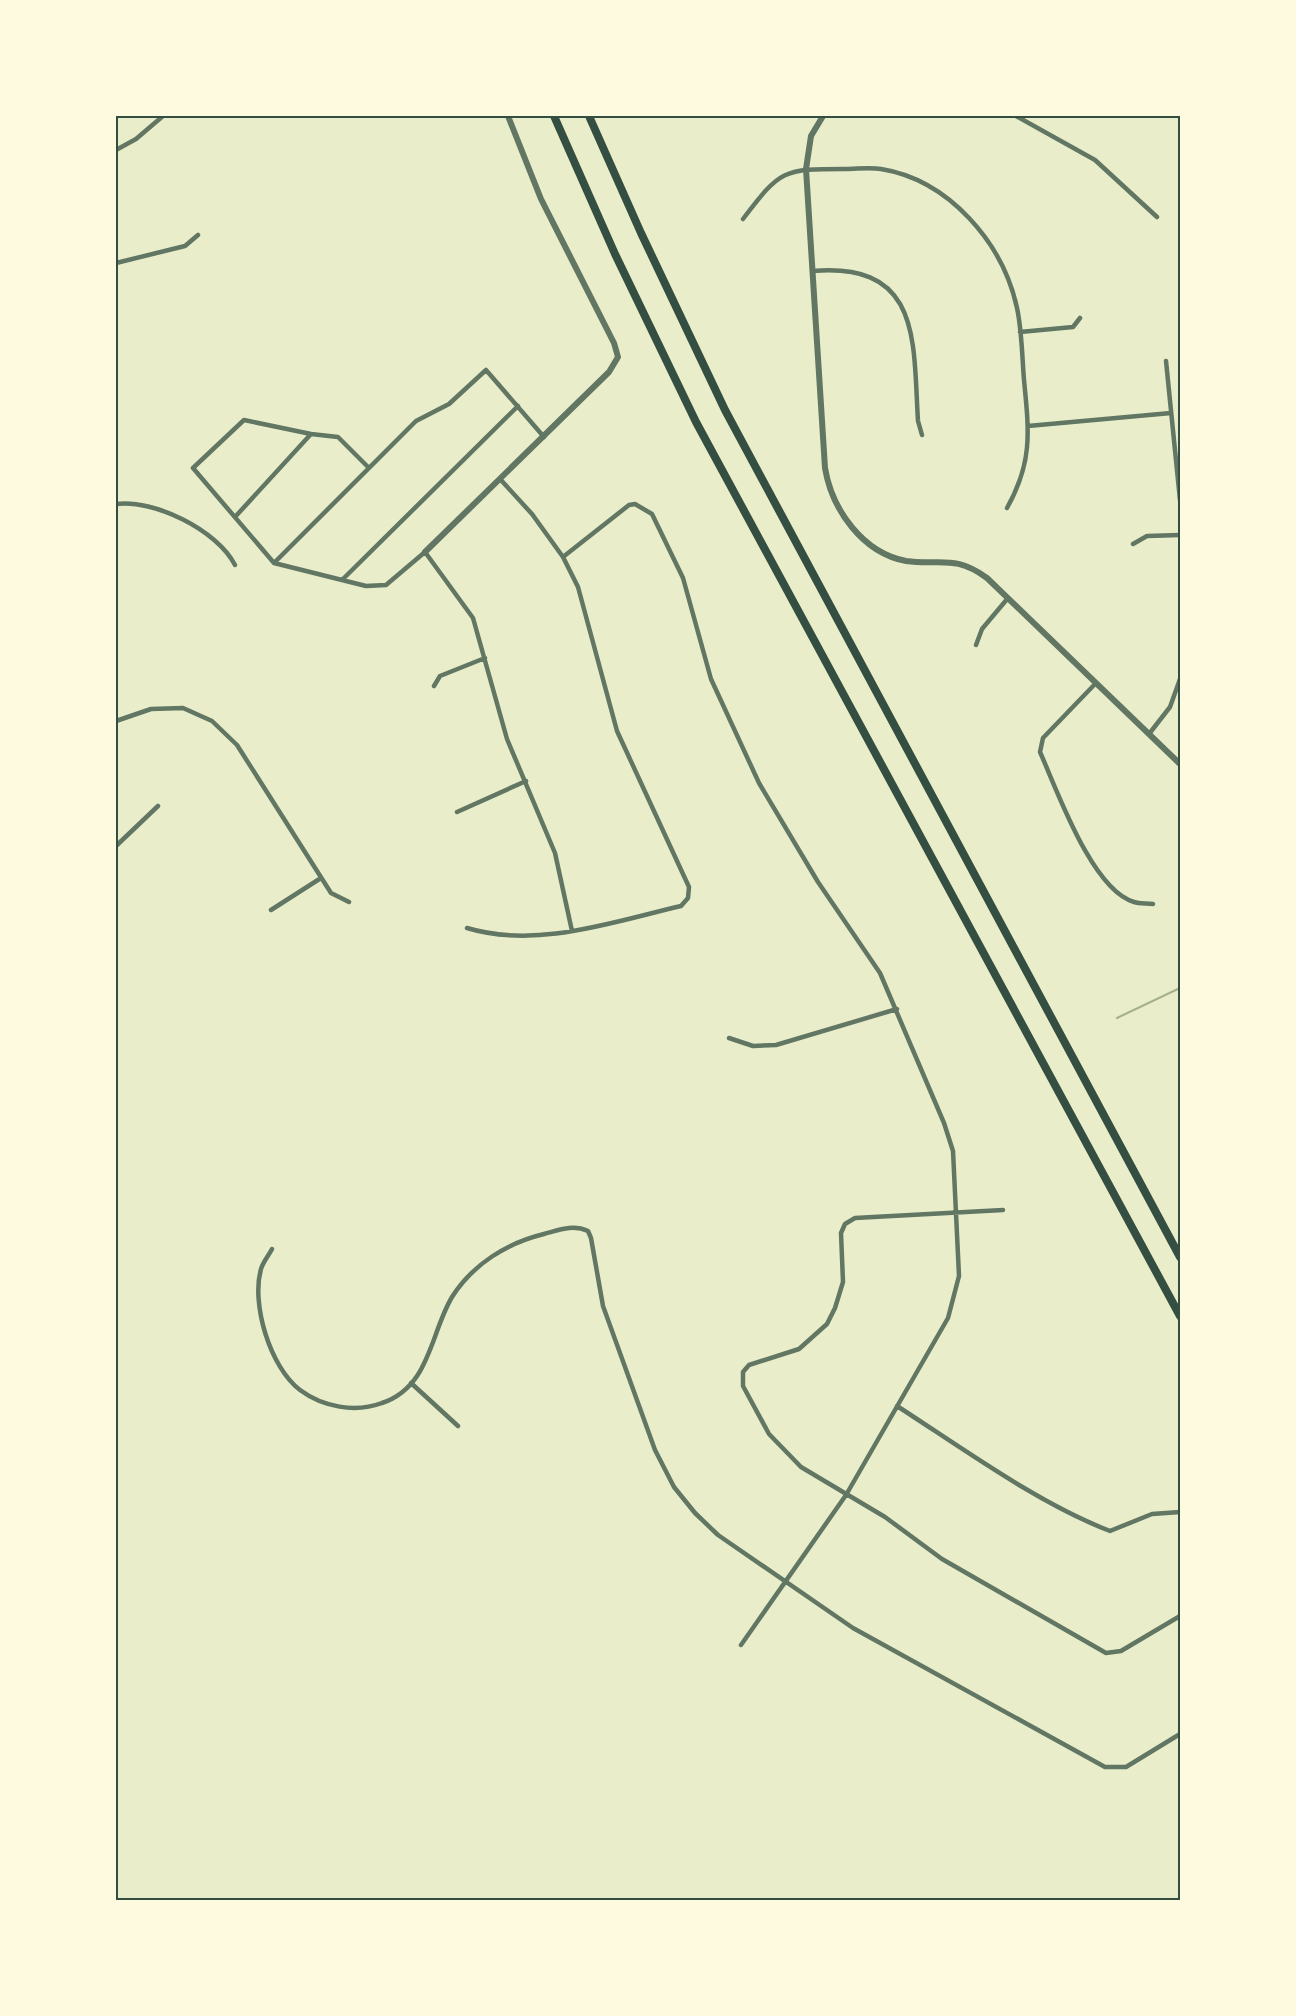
<svg xmlns="http://www.w3.org/2000/svg" width="1296" height="2016" font-family="Arial,sans-serif">
	<rect width="100%" height="100%" fill="#e9edc9"/>
	<g fill="none" stroke-linecap="round" stroke-linejoin="round">
		<path stroke="#a3b18a" stroke-width="2" d="M1117 1018 1180 988"/>
		<path stroke="#617663" stroke-width="4.5" d="M1016 116 1095 160 1157 217
			M116 150 136 139 163 116
			M743 219C781 169 783 169 845 169 857 169 870 167 881 169 949 180 1003 243 1017 308 1022 331 1022 356 1024 380 1029 431 1033 462 1007 508
			M116 263 185 246 198 235
			M813 271C922 262 913 342 918 421L922 435
			M1020 332 1073 327 1080 318
			M1166 361 1180 500
			M1028 426 1171 413
			M311 434 244 420 193 468 274 563 366 586 386 585 425 552 473 618 507 739 555 853 572 931
			M116 504C154 499 217 530 235 565
			M235 517 311 434 338 437 369 468
			M1133 544 1147 536 1180 535
			M563 557 629 505 635 504 652 514 683 578 711 679 759 783 818 882 880 973 944 1123 953 1151 959 1276 948 1318 846 1495 741 1645
			M274 563 416 421 449 404 486 370 544 437
			M342 580 518 406
			M976 645 982 629 1008 598
			M1095 684 1043 738 1040 752C1057 790 1092 890 1134 902 1140 904 1147 903 1153 904
			M434 686 440 676 485 658
			M116 721 151 709 183 708 212 721 237 745 331 893 349 902
			M1149 734 1170 707 1180 679
			M457 812 526 781
			M116 846 158 806
			M271 910 321 878
			M467 928C537 949 612 922 681 906L688 898 689 887 617 731 578 587 563 557 532 514 500 479
			M729 1038 753 1046 776 1045 897 1009
			M1003 1210 855 1218 845 1224 841 1233 843 1282 835 1308 827 1324 799 1349 749 1365 743 1372V1386L769 1434 801 1467 885 1517 942 1559 1106 1653 1121 1651 1180 1616
			M272 1249C269 1255 263 1262 261 1269 251 1304 270 1367 300 1390 323 1407 355 1413 382 1403 430 1387 430 1334 452 1297 473 1264 507 1243 544 1234 559 1230 573 1224 588 1231L591 1238 603 1306 655 1450 674 1487 695 1513 718 1535 853 1628 1105 1767H1126L1180 1734
			M411 1383 458 1426
			M897 1406C962 1448 1039 1504 1110 1531L1152 1514 1180 1512"/>
		<path stroke="#617663" stroke-width="6" d="M823 116 811 136 806 169 825 468C832 510 863 553 906 561 940 566 954 554 987 578L1180 764
			M425 552 609 372 618 357 614 343 541 199 508 116"/>
		<path stroke="#344e41" stroke-width="8" d="M554 116 615 254 696 422 1180 1316
			M589 116 641 233 725 410 1180 1257"/>
	</g>
	<rect width="1296" height="2016" fill="none" stroke="#fefae0" stroke-width="234"/>
	<rect x="117" y="117" width="1062" height="1782" fill="none" stroke="#344e41" stroke-width="2"/>
</svg>
